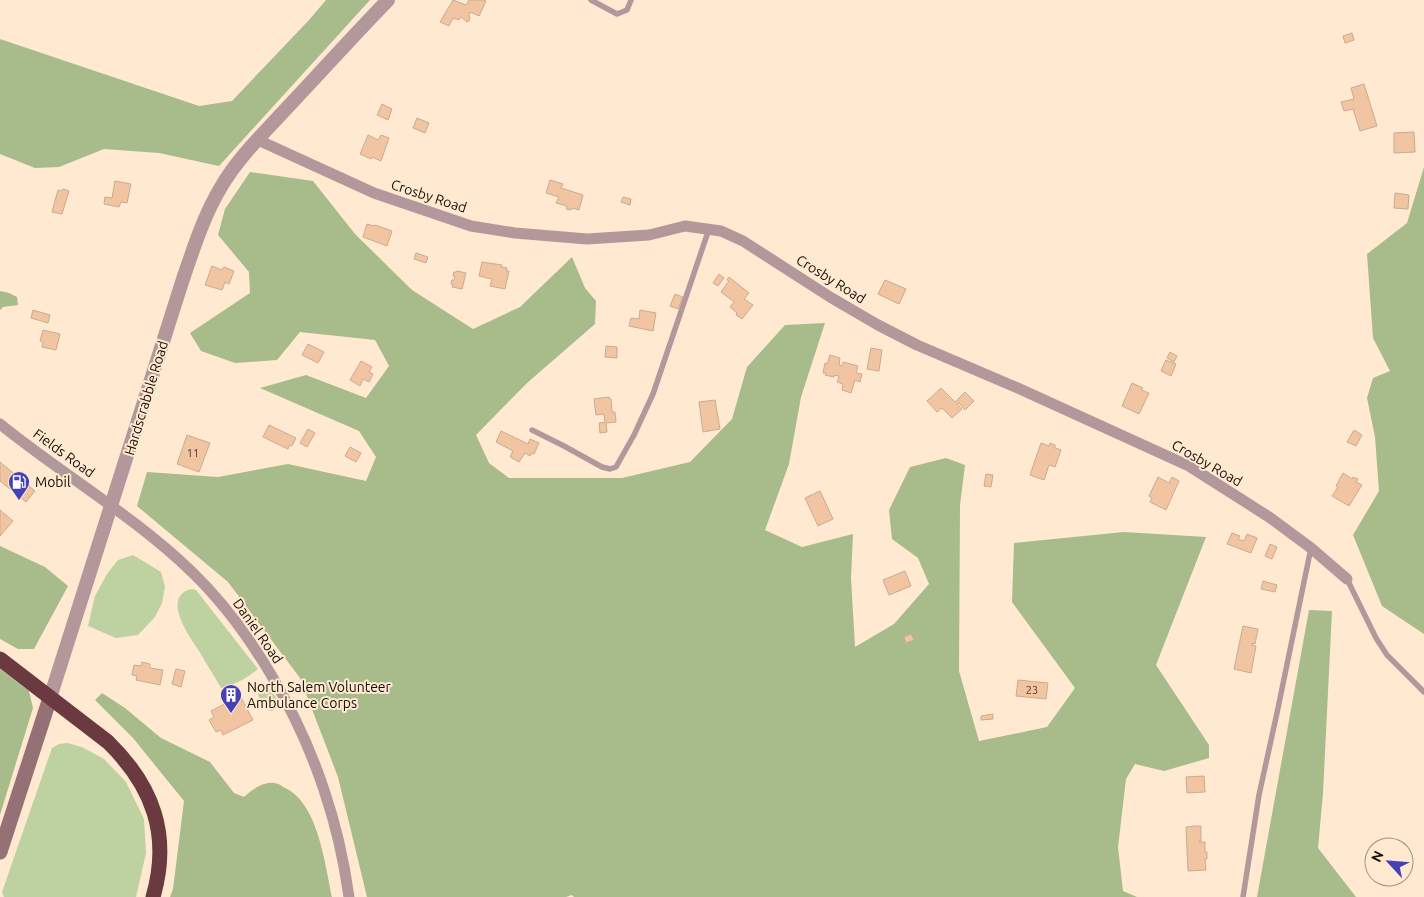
<svg xmlns="http://www.w3.org/2000/svg" width="1424" height="897" font-family="Ubuntu,sans-serif">
	<rect width="100%" height="100%" fill="#ffe9d1"/>
	<path fill="#bed1a0" d="M133 555 161 572 165 587 162 603 155 617 138 635 116 638 88 626 95 596 107 574 118 560Z
		M191 589 196 590 258 669C247 678 235 685 221 688 214 676 206 663 199 651 189 636 161 597 191 589Z
		M265 684 268 685 280 704 276 709 272 711 265 709C261 701 255 695 260 686Z
		M67 743 82 747 104 759 126 782 144 819 146 853 136 897H4L2 892 52 748 59 744Z"/>
	<path fill="#a8bb8b" d="M326 0H370L219 166 159 153 104 149 59 167 35 168 0 154V39L199 106 232 101 309 20Z
		M1424 167V634L1382 606 1353 535 1379 491 1375 437 1367 398 1373 378 1390 371 1373 338 1367 254 1407 223Z
		M250 172 313 181 355 234 412 290 473 329 520 307 572 257 585 288 596 301 595 324 527 383 476 435 489 463 509 478H622L690 462 732 419 747 367 785 325 825 323 801 397 789 464 765 530 802 547 853 534 851 578 855 647 894 624 929 584 918 558 892 539 889 510 910 467 946 458 965 465 960 505 959 671 979 741 1047 727 1075 688 1012 602 1014 543 1124 532 1206 537 1156 665 1209 745V758L1164 771 1135 764 1126 779 1118 847 1123 891 1137 897H574L572 895 566 897H367L338 777 300 678 228 582 137 506 147 472 218 477 288 464 366 481 376 457 359 431 260 388 306 375 366 398 389 366 375 340 300 332 277 360 235 363 201 351 190 333 250 293 249 272 218 235 225 209Z
		M0 291 9 293 17 297 18 305 3 307 0 310Z
		M0 546 45 567 68 586 34 649H18L0 639Z
		M1309 610 1332 611 1323 793 1318 848 1356 897H1257Z
		M0 669 29 691 33 708 0 815Z
		M102 693 125 708 161 738 210 762 234 793 244 797C251 790 264 781 274 783 278 783 282 786 285 788 318 803 325 864 332 897H170L173 889 184 801 133 738 95 700Z"/>
	<path fill="#f1c5a1" stroke="#c9ab92" d="M453 0 466 5 469 0H483L486 1 479 16 470 12 469 15 470 18 469 21 467 22 461 17 459 20 453 18 449 26 440 22Z
		M1352 33 1354 40 1345 43 1343 36Z
		M1364 84 1377 126 1360 131 1353 109 1344 111 1341 102 1354 99 1351 88Z
		M382 104 392 109 388 120 377 115Z
		M417 118 429 123 425 133 413 128Z
		M1414 132 1415 152 1394 153V133Z
		M368 135 378 140 381 135 389 138 381 161 372 157 371 159 360 154Z
		M550 180 563 184 561 188 583 195 579 210 572 208 571 210 566 209 567 206 556 203 559 197 546 193Z
		M115 181 131 184 127 203 121 202 119 207 104 204 105 197 112 198Z
		M63 189 69 191 62 214 52 212 58 190 62 191Z
		M1395 193 1409 195 1408 209 1394 208Z
		M623 197 631 199 630 205 621 202Z
		M367 224 374 226 375 225 392 231 387 246 363 237Z
		M416 253 428 257 426 263 414 259Z
		M482 262 502 265 501 267 507 268 506 271H509L505 289 490 286 492 279 479 276Z
		M212 266 222 270 224 267 234 271 229 284 225 282 222 290 205 285Z
		M457 271 466 273 462 289 452 287 453 285 451 284 452 280H454L455 277 453 276 454 272H456Z
		M719 274 724 278 718 286 713 283Z
		M729 277 749 293 744 299 753 305 742 319 736 315 737 313 730 307 734 302 721 292 729 281 727 280Z
		M885 280 906 289 899 304 878 294Z
		M675 294 683 297 678 309 670 306Z
		M33 310 50 315 48 323 31 318Z
		M640 310 656 313 653 331 629 326 631 318 639 319Z
		M43 330 60 334 56 350 42 347 43 342 40 341Z
		M308 344 324 352 318 363 302 355Z
		M606 346 617 347V358L605 357Z
		M871 348 882 350 879 371 867 369Z
		M1170 352 1177 356 1174 362 1167 358Z
		M830 355 840 358 839 365 842 366 843 362 858 366 856 373 862 374 860 382 855 380 851 393 842 390 843 384 837 382 839 376 834 375V377L825 375 826 373H823L825 363 827 364Z
		M1166 360 1176 364 1171 376 1161 371Z
		M361 361 372 367 369 372 373 374 369 382 363 379 360 386 350 380Z
		M1132 383 1143 388 1141 390 1149 393 1139 414 1122 406Z
		M941 388 955 402 965 392 974 401 965 410 959 403 957 404 962 409 952 418 942 408 937 412 927 401Z
		M609 397V399H611L612 412H615L616 422 606 423 607 432 600 433 599 423 605 422 604 414 596 415 594 399Z
		M715 400 720 429 703 432 699 402Z
		M269 425 296 438 292 446 290 445 288 449 263 437Z
		M308 429 315 433 307 447 300 443Z
		M1354 430 1362 435 1356 446 1347 442Z
		M501 431 528 444 530 439 539 443 534 454 532 453 530 456 525 453 519 462 510 457 513 451 496 442Z
		M187 435 210 443 199 472 177 464Z
		M1041 443 1049 446 1050 443 1055 445V448L1061 450 1055 467 1049 465 1044 480 1030 475Z
		M350 447 361 453 356 462 345 456Z
		M0 462 35 491 26 502 0 481Z
		M1343 473 1352 479 1353 477 1358 479 1356 482 1362 485 1349 506 1332 496 1338 487 1336 486Z
		M986 474 993 475 991 487 984 486Z
		M1158 477 1169 483 1172 477 1179 481 1166 510 1150 502 1152 498 1149 496Z
		M820 491 833 519 818 526 805 498Z
		M0 510 13 521 0 536Z
		M1232 533 1240 536 1238 539 1244 541 1247 534 1257 538 1251 553 1227 544Z
		M1270 544 1277 547 1272 559 1265 556Z
		M905 571 911 586 889 595 883 580Z
		M1263 581 1277 585 1275 592 1261 589Z
		M1243 626 1258 629 1255 644 1252 643V645L1256 646 1251 673 1234 669Z
		M911 634 914 640 906 643 904 637Z
		M142 662 150 664V668L163 670 160 685 136 680 137 676 132 675 134 665 141 666Z
		M176 669 185 671 181 687 172 684Z
		M1018 680 1048 683 1046 699 1016 696Z
		M240 696 253 720 223 735 221 730 216 732 209 720 214 717 211 711Z
		M993 714V719L981 720V716Z
		M1204 776 1205 792 1187 793 1186 777Z
		M1195 826H1201V841H1199V842H1205V852H1207V859H1205L1206 870 1188 871 1186 827Z"/>
	<g fill="none" stroke-linecap="round" stroke-linejoin="round">
		<path stroke="#b3989b" stroke-width="5.5" d="M591 0 617 14 627 10 631 0
			M532 430 564 446 602 467 610 469 616 467 634 435 653 394 709 229
			M1347 579 1376 638 1387 655 1424 692
			M1243 897 1259 795 1277 713 1311 548"/>
		<path stroke="#b3989b" stroke-width="11" d="M258 140 374 193 471 226 515 233 587 239 649 235 685 226 721 231 743 241 830 297 878 325 917 345 1020 389 1189 466 1269 517 1311 548 1347 579
			M0 424C63 475 134 516 192 572 250 628 299 714 324 790 336 825 344 861 349 897"/>
		<path stroke="#b3989b" stroke-width="14" d="M50 698 182 282C193 250 203 217 221 187 237 159 262 135 284 111 319 74 353 36 388 0"/>
		<path stroke="#957074" stroke-width="15" d="M0 852 50 698"/>
		<path stroke="#6b3a41" stroke-width="15" d="M0 659 108 742C153 786 171 835 153 897"/>
	</g>
	<defs>
		<g id="fuel-pin" transform="scale(1.125)"><path d="M0 17L-7.5 6A9.5 9.5 0 1 1 7.5 6Z" fill="#4640b6" stroke="#ffe9d1"/><path d="M-5.5-6h7V0h2V4h1.3V-2.5L3-4.5l.8-.8L6-3V5H2.5V1h-1V6h-7ZM-4.2-4.7v3.2H.2V-4.7Z" fill="#fff"/></g>
		<g id="building-pin" transform="scale(1.125)"><path d="M0 17L-7.5 6A9.5 9.5 0 1 1 7.5 6Z" fill="#4640b6" stroke="#ffe9d1"/><path d="M-4-6H4V6H1V3H-1V6H-4ZM-2.5-4.3h1.7v1.8h-1.7ZM.8-4.3h1.7v1.8H.8ZM-2.5-1h1.7V.8h-1.7ZM.8-1h1.7V.8H.8Z" fill="#fff"/></g>
	</defs>
	<g fill-rule="evenodd">
		<use href="#fuel-pin" x="19" y="482"/>
		<use href="#building-pin" x="231" y="695"/>
	</g>
	<g text-anchor="middle" stroke-width="4" stroke-linejoin="round" paint-order="stroke">
		<g font-size="11" fill="#4c3b2b">
			<text x="193" y="457">11</text>
			<text x="1032" y="694">23</text>
		</g>
		<g font-size="14" fill="#150d04" stroke="#ffe9d1">
			<text transform="translate(429 196) rotate(18)" y="5">Crosby Road</text>
			<text transform="translate(831 279) rotate(32)" y="5">Crosby Road</text>
			<text transform="translate(146 398) rotate(-73)" y="5">Hardscrabble Road</text>
			<text transform="translate(64 453) rotate(36)" y="5">Fields Road</text>
			<text transform="translate(1207 463) rotate(30)" y="5">Crosby Road</text>
			<text transform="translate(258 631) rotate(55)" y="5">Daniel Road</text>
		</g>
		<g font-size="14" fill="#150d04" stroke="#ffe9d1" text-anchor="start">
			<text x="35" y="487">Mobil</text>
			<text x="247" y="692">North Salem Volunteer<tspan x="247" dy="16">Ambulance Corps</tspan></text>
		</g>
	</g>
	<g transform="translate(1389 862) rotate(296)"><circle r="24" fill="#ffe9d1" stroke="#a1917f"/>
	<path d="M0-4L9 19L0 12L-9 19Z" fill="#4640b6"/>
	<text y="-8" font-size="14" font-weight="bold" text-anchor="middle" fill="#150d04">N</text>
	</g>
</svg>
